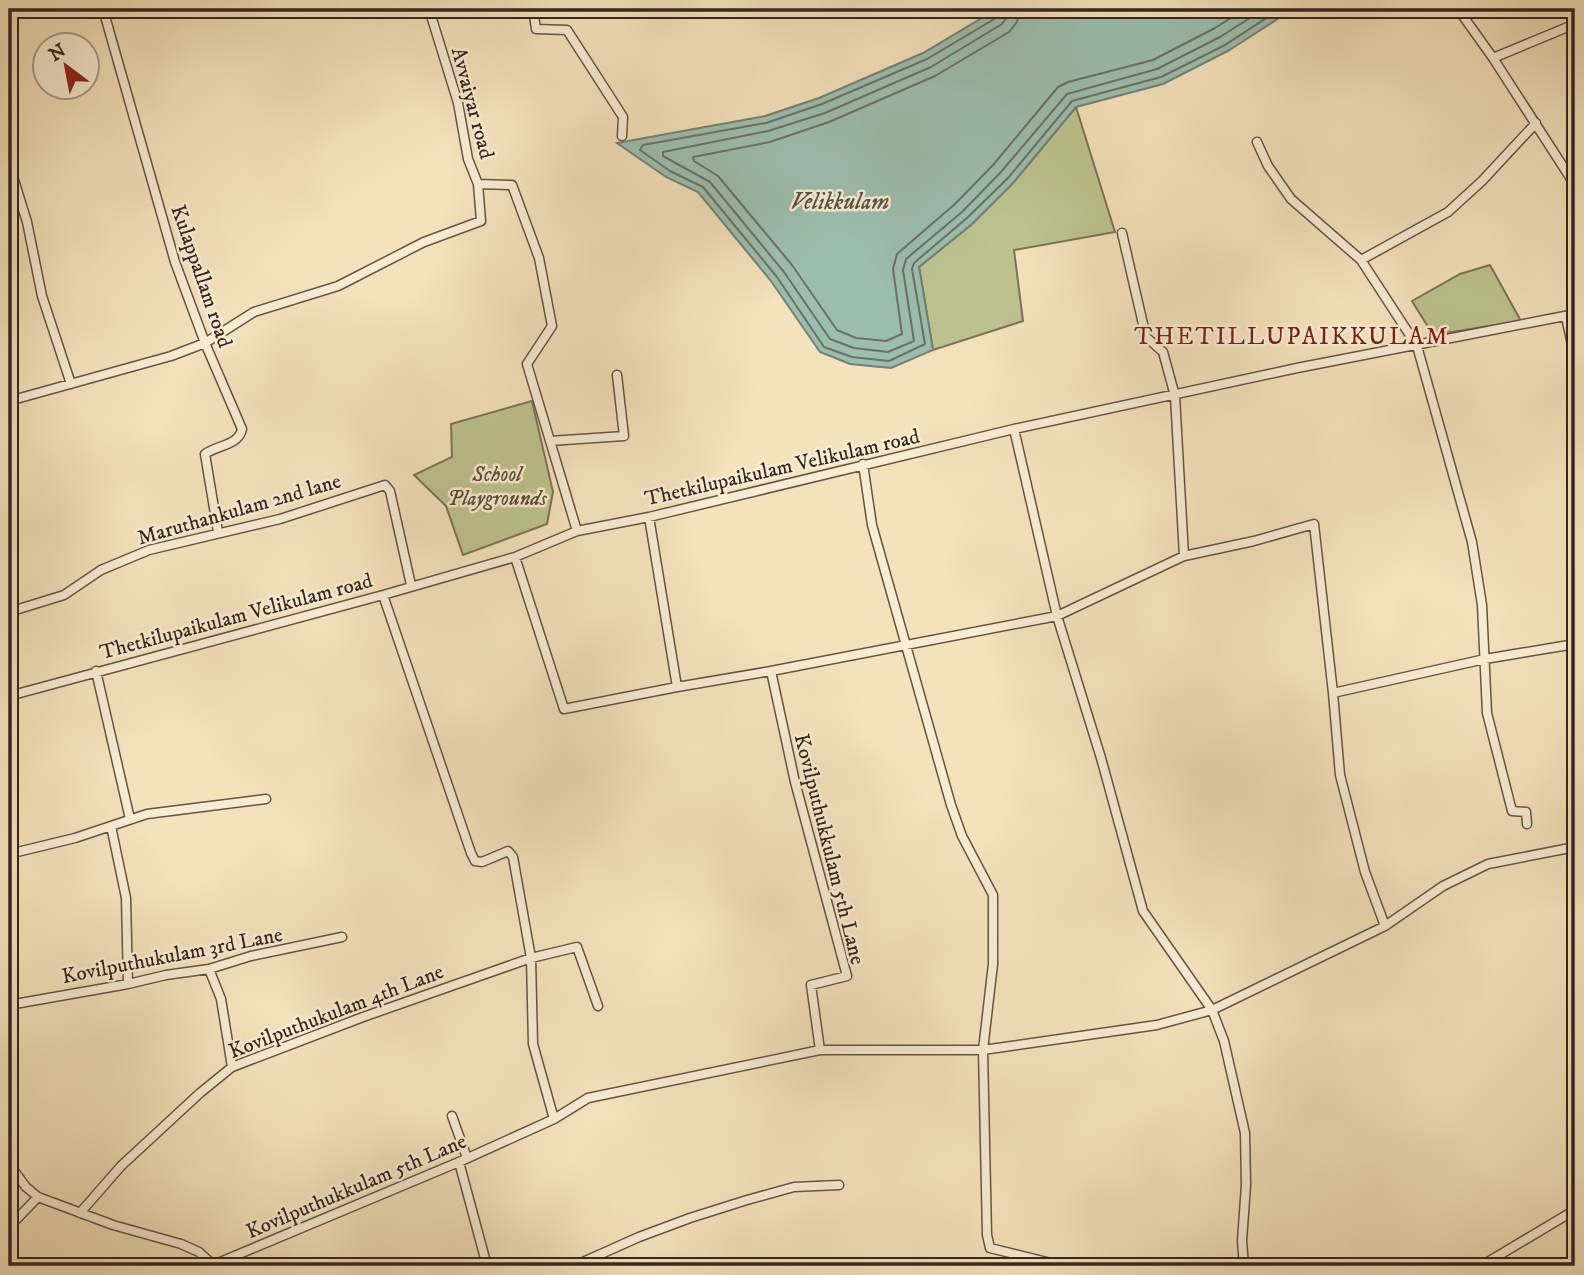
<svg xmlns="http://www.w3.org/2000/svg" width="1584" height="1275" font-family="'IM FELL DW Pica',serif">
	<rect width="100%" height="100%" fill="#f4e2bc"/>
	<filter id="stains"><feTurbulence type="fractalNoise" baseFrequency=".00286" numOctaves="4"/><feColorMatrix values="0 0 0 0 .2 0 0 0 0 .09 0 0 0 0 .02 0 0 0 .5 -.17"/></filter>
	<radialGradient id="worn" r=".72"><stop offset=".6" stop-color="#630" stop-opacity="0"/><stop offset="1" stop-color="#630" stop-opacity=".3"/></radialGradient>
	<path fill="#bdc38f" stroke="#7a7456" stroke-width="2" d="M1076 107 1115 232 1014 250 1023 321 933 350 919 267 972 224 1013 183Z
		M1490 265 1521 321 1433 335 1412 301 1460 274Z
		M532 401 553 492 547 524 463 555 446 506 414 475 452 457 451 424Z"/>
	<path fill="#9cbeae" stroke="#738174" stroke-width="2" d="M997 9H1293L1228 51 1163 84 1076 107 1013 183 972 224 919 267 933 350 891 368 850 364 820 352 771 281 698 192 666 177 617 143 765 116 819 98 923 53Z"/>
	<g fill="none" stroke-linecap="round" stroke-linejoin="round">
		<path stroke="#697266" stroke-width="2" d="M1000 9 996 18 927 59 822 104 766 123 643 145 640 150 670 171 703 187 777 277 824 347 852 357 889 361 925 344 912 269 914 263 967 218 1008 178 1072 101 1161 77 1225 45 1280 9
			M1009 9 1007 17 1002 24 931 67 825 113 768 131 663 152V156L710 182 784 272 830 339 854 348 888 352 914 341 903 270 906 259 962 212 1001 172 1067 94 1157 69 1220 37 1264 9
			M1019 9 1017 22 1009 32 935 76 829 122 770 142 693 157 694 161 718 176 792 265 837 330 856 338 886 341 902 334 893 269 897 254 955 204 993 165 1058 87 1068 82 1153 60 1215 28 1245 9"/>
		<g stroke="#665446" stroke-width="11">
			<path id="minor" d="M103 9 175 262 205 343 242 429C239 445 218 445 205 454L218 532
				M429 9 458 103 468 159 478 184 512 185 539 258 552 326 527 364 577 531
				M533 9 536 29 567 30 623 117 622 136
				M1458 9 1493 58 1575 185
				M1493 58 1575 24
				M1257 142 1268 166 1291 199 1361 260 1417 346 1472 542 1482 605 1487 713 1512 811 1526 812 1527 824
				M9 164 27 222 42 296 71 384
				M1361 260 1448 212 1482 181 1536 123
				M1566 317 1575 358
				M9 401 171 356 205 343 254 312 338 286 424 242 481 221 478 184
				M1014 429 1057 616 1101 758 1143 911 1212 1010 1224 1041 1245 1133 1246 1185 1242 1241 1244 1266
				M550 441 624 436 617 375
				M863 464 872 525 951 805 962 836 993 895V964L983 1050 1157 1025 1212 1010 1385 926 1443 886 1488 864 1575 847
				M1184 556 1254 541 1314 524 1333 693 1340 775 1365 872 1385 926
				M515 557 564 709 677 687
				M383 595 471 853 475 861 482 862 508 851 513 857 531 958 533 1044 554 1119
				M9 612 64 595 101 570 149 550 280 519 385 485 390 491 411 585
				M96 671 130 819
				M771 671 1057 616 1184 556 1175 396 1163 352 1146 337 1122 233
				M1333 693 1485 659 1575 644
				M9 696 383 595 515 557 577 531 649 517 1014 429 1297 368 1575 314
				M111 826 126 898 128 984
				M9 854 75 838 147 814 266 799
				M209 969 221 999 232 1067
				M9 1005 128 984 166 975 209 969 251 956 342 937
				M820 1050H983L987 1235 990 1248 1063 1266
				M452 1116 467 1158
				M459 1162 487 1266
				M9 1164 26 1187 38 1197 113 1225 181 1244 199 1252 214 1266
				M80 1213 121 1166 200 1093 232 1067 363 1017 531 958 577 947 598 1006
				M9 1227 38 1197
				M213 1265 459 1162 554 1119 588 1098 820 1050 811 985 847 976 795 782 771 671 677 687 649 517
				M574 1266 639 1237 690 1218 747 1200 794 1187 839 1185
				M1481 1266 1575 1210"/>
		</g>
		<use href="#minor" stroke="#f8ecd3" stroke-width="8"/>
	</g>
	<g text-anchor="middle" stroke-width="5" stroke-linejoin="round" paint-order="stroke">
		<g font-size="21" fill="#36251e" stroke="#f8ecd3">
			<text transform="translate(473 103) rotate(75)" y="7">Avvaiyar road</text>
			<text transform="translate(202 276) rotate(71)" y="7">Kulappallam road</text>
			<text transform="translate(782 467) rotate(-13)" y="7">Thetkilupaikulam Velikulam road</text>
			<text transform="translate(239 509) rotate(-16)" y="7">Maruthankulam 2nd lane</text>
			<text transform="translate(236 616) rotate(-15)" y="7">Thetkilupaikulam Velikulam road</text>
			<text transform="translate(830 849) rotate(76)" y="7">Kovilputhukkulam 5th Lane</text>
			<text transform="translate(172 955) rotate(-11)" y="7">Kovilputhukulam 3rd Lane</text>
			<text transform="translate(336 1011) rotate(-21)" y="7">Kovilputhukulam 4th Lane</text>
			<text transform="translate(356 1186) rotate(-23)" y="7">Kovilputhukkulam 5th Lane</text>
		</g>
		<g font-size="21" font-style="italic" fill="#584c3a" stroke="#f8ecd3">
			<text x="497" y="481">School<tspan x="497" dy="24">Playgrounds</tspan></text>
		</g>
		<g font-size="23" font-style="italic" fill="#555349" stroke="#f8ecd3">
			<text x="840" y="209">Velikkulam</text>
		</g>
		<g font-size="24" letter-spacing="2" fill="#7a1f14" stroke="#f8ecd3">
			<text x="1292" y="344">THETILLUPAIKKULAM</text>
		</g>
	</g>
	<rect width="1584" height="1275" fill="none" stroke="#f4e2bc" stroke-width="35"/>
	<rect x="10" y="10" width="1563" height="1254" fill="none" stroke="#36251e" stroke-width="3.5"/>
	<rect x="18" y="18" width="1549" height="1240" fill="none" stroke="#36251e" stroke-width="2"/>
	<g transform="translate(66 66) rotate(328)"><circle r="33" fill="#f8ecd3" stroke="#aa9c8b" stroke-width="2"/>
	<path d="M0-5L12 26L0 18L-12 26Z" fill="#8f2418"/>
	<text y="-10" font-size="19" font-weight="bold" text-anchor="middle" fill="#36251e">N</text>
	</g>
	<rect width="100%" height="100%" filter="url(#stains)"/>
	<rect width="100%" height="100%" fill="url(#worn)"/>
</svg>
